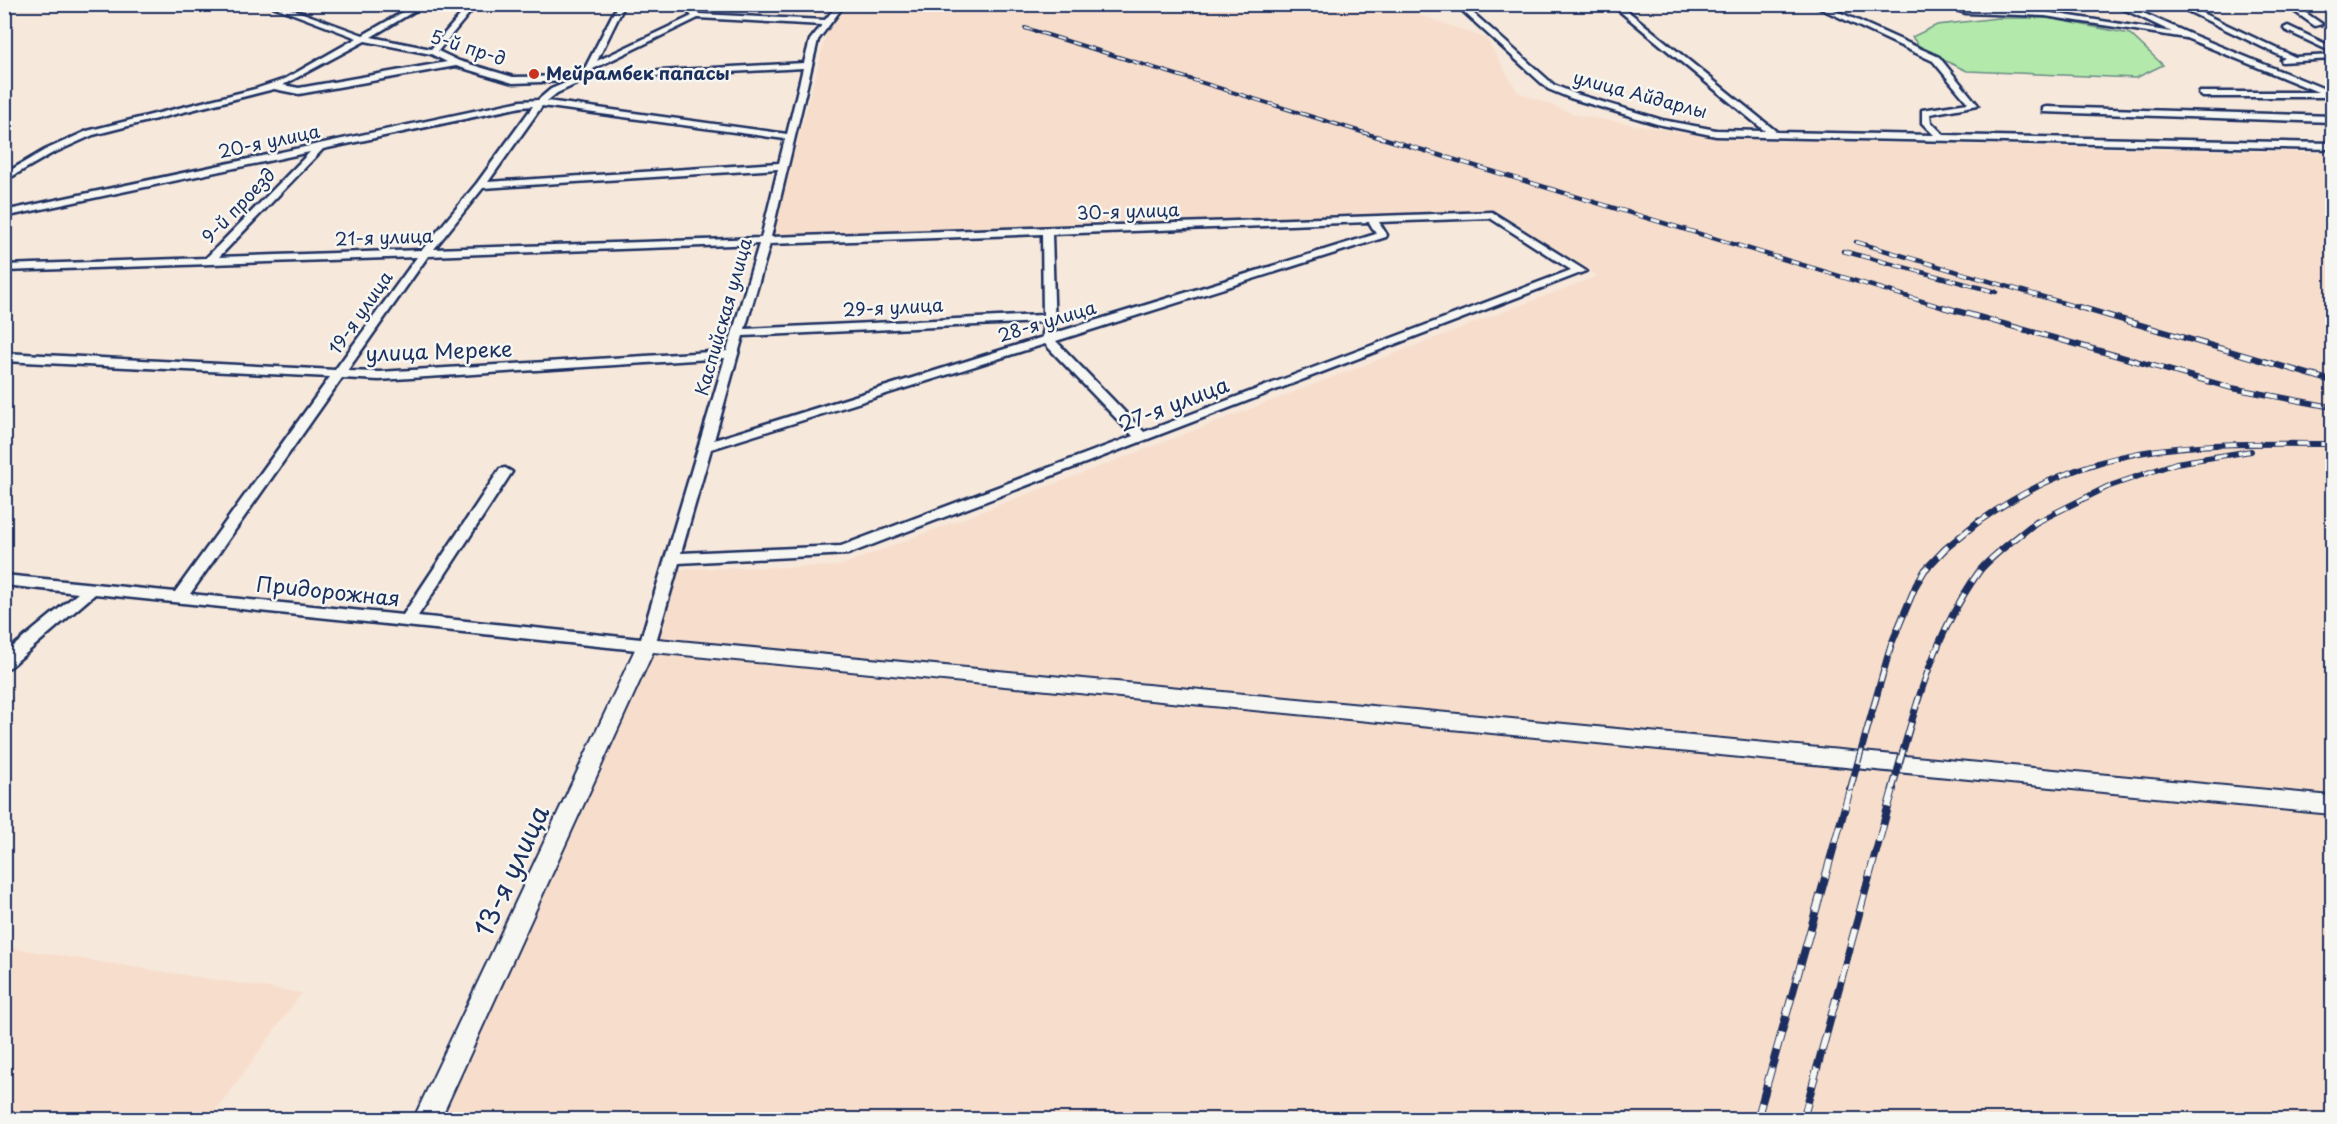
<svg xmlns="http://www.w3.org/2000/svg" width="2337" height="1124" font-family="'Playpen Sans',sans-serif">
	<rect width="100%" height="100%" fill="#f7e8dc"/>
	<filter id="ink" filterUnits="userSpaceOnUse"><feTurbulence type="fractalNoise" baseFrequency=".0167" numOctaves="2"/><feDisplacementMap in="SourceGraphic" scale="12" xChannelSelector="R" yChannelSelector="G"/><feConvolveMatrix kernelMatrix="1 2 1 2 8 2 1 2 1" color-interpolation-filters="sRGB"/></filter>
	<g filter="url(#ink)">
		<path fill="#f7decc" d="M847 5H1391L1486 38 1518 92 1577 115 1721 139 2332 153V1119L428 1120 679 569 839 566 1597 276 1497 211 771 239 827 32Z
			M4 947H5L302 993 210 1119H5Z"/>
		<path fill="#b3e9ab" stroke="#678c84" stroke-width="1.5" d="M1998 18H2048L2130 34 2163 65 2136 78 1967 71 1922 50 1912 37 1937 25Z"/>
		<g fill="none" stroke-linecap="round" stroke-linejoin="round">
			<g stroke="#1b2f5e" stroke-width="5">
				<path id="minor" d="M267 4H278L363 35 417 4H426L371 37 431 49 470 4H477L438 51 459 61 513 77 581 76 618 4H625L597 61 692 16 689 13 693 4H701L697 12 699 14 825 20 838 4H845L818 40 771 237 1492 212 1586 271 848 554 679 563 655 645 653 649 647 651 95 594 10 667 4 669V654L78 593 4 585V575L175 592 330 377 4 361V353L335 370 417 257 4 271V265L206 258 310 152 4 217V211L521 101 538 100 551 89 570 81 513 83 456 66 299 94 274 89 93 135 51 154 4 181V174L45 150 87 131 255 89 285 79 357 38ZM698 18 822 25 810 40 804 63 590 75 593 69ZM365 41 431 54 447 62 299 88 283 85ZM803 68 787 134 547 101 557 93 585 80ZM533 106 477 183 422 250 219 257 323 149 521 107ZM542 106 785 139 779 163 488 182ZM778 169 761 238 434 249 483 188ZM1490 218 1571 270 1144 432 1056 341 1386 237 1387 235 1379 222ZM1369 222 1376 234 1055 333 1052 234ZM1042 234 1043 315 745 329 770 244ZM759 244 727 351 379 372 347 371 428 256ZM1043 322V337L714 440 743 336ZM1045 344 1133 436 841 546 681 553 711 449ZM725 358 641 639 418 616 512 472 505 468 500 469 403 615 190 594 342 378 379 380Z
					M1455 4H1463L1554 85 1576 94 1662 120 1716 130 1765 131 1611 4H1619L1777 132 1934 135 1922 123V110L1968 103 1933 61 1811 4H1821L1939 57 1978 105 1930 114 1931 122 1944 135 2332 143V149L1716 136 1657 124 1570 98 1548 89Z
					M1937 4 1979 10 2045 12 2172 32 2113 4H2123L2190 34 2332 92V97H2203L2199 94 2200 92H2318L2186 38 2045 16 1966 13Z
					M2173 4H2183L2295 57 2332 55V59L2282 62 2281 60 2285 58Z
					M2284 4H2293L2322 24 2315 26Z
					M2288 26 2332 47V52L2285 30 2284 28Z
					M2046 107 2332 116V122L2043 112V108Z"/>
			</g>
			<g stroke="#1b2f5e" stroke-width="4">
				<path id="tertiary" d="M647 638 2332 796V814L653 652 440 1120H413L637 645 640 640Z"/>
			</g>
			<use href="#minor" fill="#f6f6f2" fill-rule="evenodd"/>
			<use href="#tertiary" fill="#f6f6f2" fill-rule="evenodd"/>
			<g stroke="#1b2f5e" stroke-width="4">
				<path id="rail-far4" d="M1025 28 1381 138"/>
			</g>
			<g stroke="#1b2f5e" stroke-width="4.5">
				<path id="rail-far3" d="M1376 136 1948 309
					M1856 242 2084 309
					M1843 251 1996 292"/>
			</g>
			<g stroke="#1b2f5e" stroke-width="6">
				<path id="rail-far2" d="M1943 307 2232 388 2332 407
					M2079 307 2332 381
					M1977 523C2095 439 2194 443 2332 444
					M2035 523 2107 487 2176 463 2251 451"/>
			</g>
			<g stroke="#1b2f5e" stroke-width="7">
				<path id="rail-far1" d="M1850 790 1891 645 1916 585 1925 570 1945 549 1979 521
					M1892 790C1913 715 1932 638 1978 573 1989 557 2021 535 2037 521"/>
			</g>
			<g stroke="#1b2f5e" stroke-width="8">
				<path id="rail" d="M1757 1120 1850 789
					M1803 1120 1893 789"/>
			</g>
			<use href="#rail-far4" stroke="#f6f6f2" stroke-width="2" stroke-dasharray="8" stroke-linecap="butt"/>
			<use href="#rail-far3" stroke="#f6f6f2" stroke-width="3" stroke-dasharray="9" stroke-linecap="butt"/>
			<use href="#rail-far2" stroke="#f6f6f2" stroke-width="4" stroke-dasharray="12" stroke-linecap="butt"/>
			<use href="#rail-far1" stroke="#f6f6f2" stroke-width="4.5" stroke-dasharray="14" stroke-linecap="butt"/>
			<use href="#rail" stroke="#f6f6f2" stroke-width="6" stroke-dasharray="18" stroke-linecap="butt"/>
		</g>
	</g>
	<circle fill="#c8321e" stroke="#f6f6f2" stroke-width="2" cx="534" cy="74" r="6"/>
	<g text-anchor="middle" stroke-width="5" stroke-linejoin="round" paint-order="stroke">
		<g font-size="18" fill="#1b2f5e" stroke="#f6f6f2">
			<text transform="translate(468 48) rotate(18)" y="6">5-й пр-д</text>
			<text transform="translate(1640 95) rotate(15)" y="6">улица Айдарлы</text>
			<text transform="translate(269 142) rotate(-12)" y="6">20-я улица</text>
			<text transform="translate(239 206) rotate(-46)" y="6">9-й проезд</text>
			<text transform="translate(1128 212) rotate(-2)" y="6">30-я улица</text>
			<text transform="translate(384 238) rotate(-2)" y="6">21-я улица</text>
			<text transform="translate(893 308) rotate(-3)" y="6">29-я улица</text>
			<text transform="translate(361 313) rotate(-55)" y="6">19-я улица</text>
			<text transform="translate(724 317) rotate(-74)" y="6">Каспийская улица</text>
			<text transform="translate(1047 322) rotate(-17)" y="6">28-я улица</text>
		</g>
		<g font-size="18" font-weight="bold" fill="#1b2f5e" stroke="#f6f6f2" text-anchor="start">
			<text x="546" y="80">Мейрамбек папасы</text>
		</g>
		<g font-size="21" fill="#1b2f5e" stroke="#f6f6f2">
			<text transform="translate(439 352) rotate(-2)" y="7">улица Мереке</text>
			<text transform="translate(1174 405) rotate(-21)" y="7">27-я улица</text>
			<text transform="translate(328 592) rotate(6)" y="7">Придорожная</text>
		</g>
		<g font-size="26" fill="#1b2f5e" stroke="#f6f6f2">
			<text transform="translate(512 871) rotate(-65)" y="9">13-я улица</text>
		</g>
	</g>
	<rect width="2337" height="1124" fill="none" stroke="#f6f6f2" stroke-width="24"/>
	<rect x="12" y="12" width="2313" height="1100" fill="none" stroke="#1b2f5e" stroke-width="2" filter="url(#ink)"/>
</svg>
